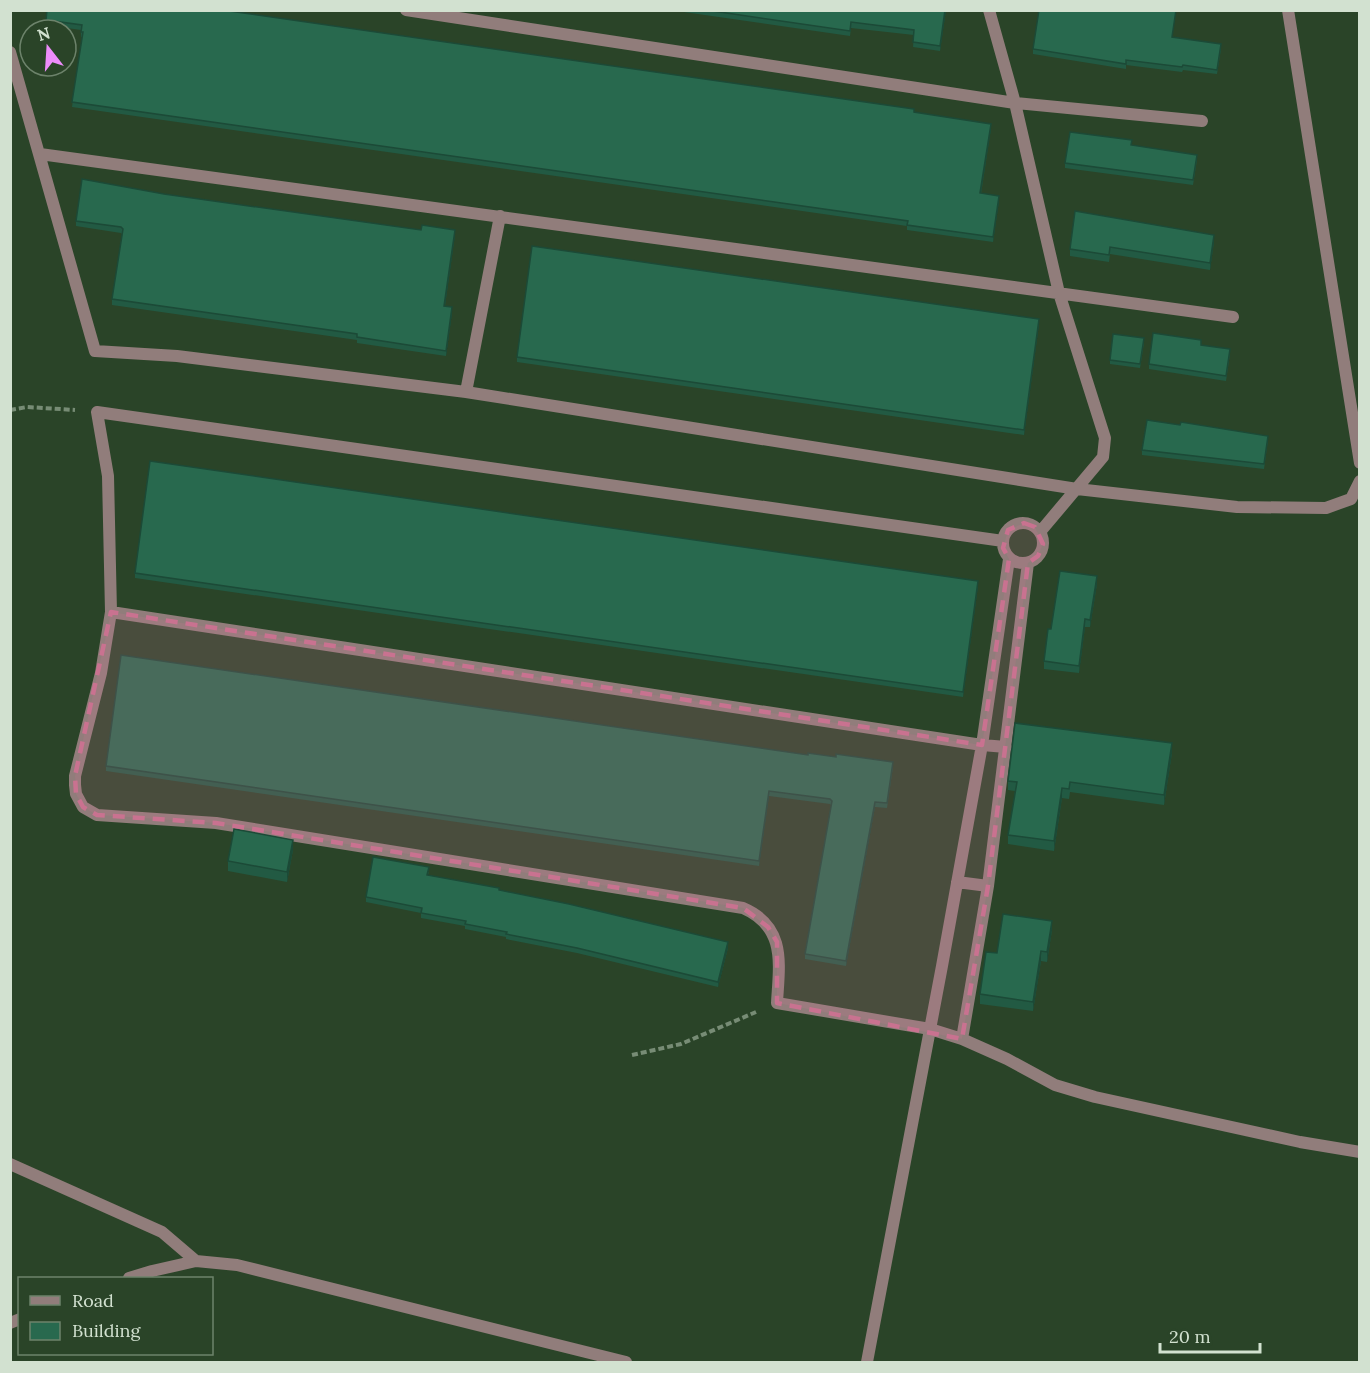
<svg xmlns="http://www.w3.org/2000/svg" width="1370" height="1373" font-family="Lora,serif">
	<rect width="100%" height="100%" fill="#2a4428"/>
	<g fill="none" stroke-linecap="round" stroke-linejoin="round">
		<path stroke="#778c75" stroke-width="4" stroke-dasharray="6 3" stroke-linecap="butt" d="M10 410 27 407 75 410
			M632 1055 681 1044 756 1012"/>
		<path stroke="#917d7b" stroke-width="12" d="M406 10 1015 103 1202 121
			M989 10 1015 103 1059 293 1105 438 1103 457 1040 532
			M1288 10 1360 463
			M10 52 95 351 177 356 466 392 1077 489 1237 507 1326 508 1351 499 1360 481
			M40 154 1233 317
			M466 392 500 216
			M1003 543a20 20 0 1 1 40 0a20 20 0 1 1-40 0Z
			M1003 541 97 412 108 476 111 612 101 673 75 776V785L76 794 83 807 97 815 216 823 743 908C787 927 779 965 777 1003L930 1029 962 1039 1007 1059 1055 1085 1095 1097 1300 1142 1360 1152
			M111 612 982 745 1006 747
			M957 882 988 886
			M962 1039 988 886 1028 563
			M10 1164 162 1232 196 1261
			M129 1278 152 1271 196 1261 237 1265 626 1362
			M10 1323 20 1319
			M867 1362 942 966 982 745 1009 559"/>
	</g>
	<path fill="#225a43" d="M670 10H946L940 51 913 47 914 35 851 28 850 36Z
		M46 20 914 112 991 129 981 194 999 201 993 242 907 230V226L72 107 82 37H81V30L46 25Z
		M1173 37 1221 49 1217 74 1183 70 1182 72 1126 65V69L1033 54V49Z
		M1132 145 1197 160 1193 185 1065 168V163Z
		M164 194 455 235 445 306 452 313 446 356 357 343V340L112 305V299L122 234 121 233 76 226V221Z
		M1214 242 1210 270 1110 254 1109 262 1070 256V249Z
		M1039 324 1024 435 517 362V357Z
		M1144 343 1140 368 1110 364V360Z
		M1201 345 1230 354 1226 381 1149 369V364Z
		M1268 440 1264 469 1142 455V450Z
		M135 573 978 586 963 697 135 578Z
		M1097 584 1090 627H1085L1079 673 1044 669V661Z
		M1172 753 1164 805 1070 792 1069 799 1062 798 1054 851 1008 844V835L1015 791 1008 790V781Z
		M106 766 893 767 887 808 875 807 846 966 805 959V954L831 805 830 804 769 796 759 866 106 771Z
		M293 850 287 882 228 871V861Z
		M429 872 428 875 499 891 728 948 718 987 577 953 506 939V937L465 929V926L421 918V913L366 902V897Z
		M1052 930 1047 962 1041 961 1033 1011 980 1004V994L997 953Z"/>
	<path fill="#1c4a37" d="M945 10H946L940 51V46Z
		M991 124V129L980 198V193Z
		M999 196V201L993 242V237Z
		M455 230V235L444 312V306Z
		M1214 235V242L1210 270V263Z
		M452 307V313L446 356V351Z
		M1039 319V324L1024 435V430Z
		M1097 576V584L1090 627V620Z
		M978 581V586L963 697V692Z
		M1085 619V627L1079 673V666Z
		M1172 743V753L1164 805V795Z
		M1062 788V798L1054 851V841Z
		M769 791V796L759 866V861Z
		M875 802V807L846 966V961Z
		M293 840V850L287 882V872Z
		M1052 921V930L1047 962V952Z
		M728 942V948L718 987V982Z
		M1041 951V961L1033 1011V1002Z"/>
	<path fill="#28694e" stroke="#1c4a37" stroke-width="1.5" d="M47 10H222L914 109V112L991 124 980 193 999 196 993 237 907 225 908 221 72 102 83 32H81L82 25 46 20Z
		M706 10H945L940 46 913 42 914 30 851 22 850 31Z
		M1039 10H1176L1172 37 1221 44 1217 70 1183 65 1182 67 1126 60V64L1033 49Z
		M1070 132 1132 140 1131 145 1197 155 1193 180 1065 163Z
		M82 179 164 194 421 230 422 225 455 230 444 306 452 307 446 351 357 337V334L112 299 123 229 121 227 76 221Z
		M1075 211 1214 235 1210 263 1110 247 1109 255 1070 249Z
		M532 246 1039 319 1024 430 517 357Z
		M1153 333 1201 340V345L1230 349 1226 376 1149 364Z
		M1113 334 1144 338 1140 364 1110 360Z
		M1147 420 1180 425 1181 422 1268 436 1264 464 1142 450Z
		M150 461 978 581 963 692 135 573Z
		M1060 571 1097 576 1090 620 1085 619 1079 666 1044 661 1048 629H1051Z
		M121 655 808 755V753L836 757V754L893 762 887 803 875 802 846 961 805 954 832 801 830 799 769 791 759 861 106 766Z
		M1015 723 1172 743 1164 795 1070 782 1069 789 1062 788 1054 841 1008 835 1017 782 1008 781Z
		M234 829 293 840 287 872 228 861Z
		M373 857 429 867 427 875 499 888V890L569 904 728 942 718 982 577 948 506 934 507 932 465 924 466 921 421 913 422 908 366 897Z
		M1003 914 1052 921 1047 952 1041 951 1033 1002 980 994 986 952 997 953Z"/>
	<path fill="#c97290" fill-opacity="0.2" stroke="#c97290" stroke-width="4.5" stroke-dasharray="12 8" stroke-linejoin="round" d="M1024 523 1035 527 1043 544 1038 556 1028 563 988 886 962 1039 777 1003V942L768 927 743 908 216 823 97 815 83 807 76 794 75 776 111 612 982 745 1009 559 1003 548 1008 530Z"/>
	<rect width="1370" height="1373" fill="none" stroke="#d2e1d0" stroke-width="24"/>
	<rect x="18" y="1277" width="195" height="78" fill="#2a4428" stroke="#6d836b" stroke-width="1.5"/>
	<rect x="30" y="1296" width="30" height="9" fill="#917d7b" stroke="#6d836b" stroke-width="1.5"/>
	<text x="72" y="1307" font-size="18" fill="#d2e1d0">Road</text>
	<rect x="30" y="1322" width="30" height="18" fill="#28694e" stroke="#6d836b" stroke-width="1.5"/>
	<text x="72" y="1337" font-size="18" fill="#d2e1d0">Building</text>
	<g transform="translate(48 48) rotate(343)"><circle r="28" fill="#2a4428" stroke="#6d836b" stroke-width="1.5"/>
	<path d="M0-4.5L10 22L0 15L-10 22Z" fill="#ed8cfa"/>
	<text y="-9" font-size="16" font-weight="bold" text-anchor="middle" fill="#d2e1d0">N</text>
	</g>
	<path d="M1160 1343v9h100v-9" fill="none" stroke="#d2e1d0" stroke-width="3"/>
	<text x="1169" y="1343" font-size="18" fill="#d2e1d0" stroke="#2a4428" stroke-width="4.5" paint-order="stroke">20 m</text>
</svg>
